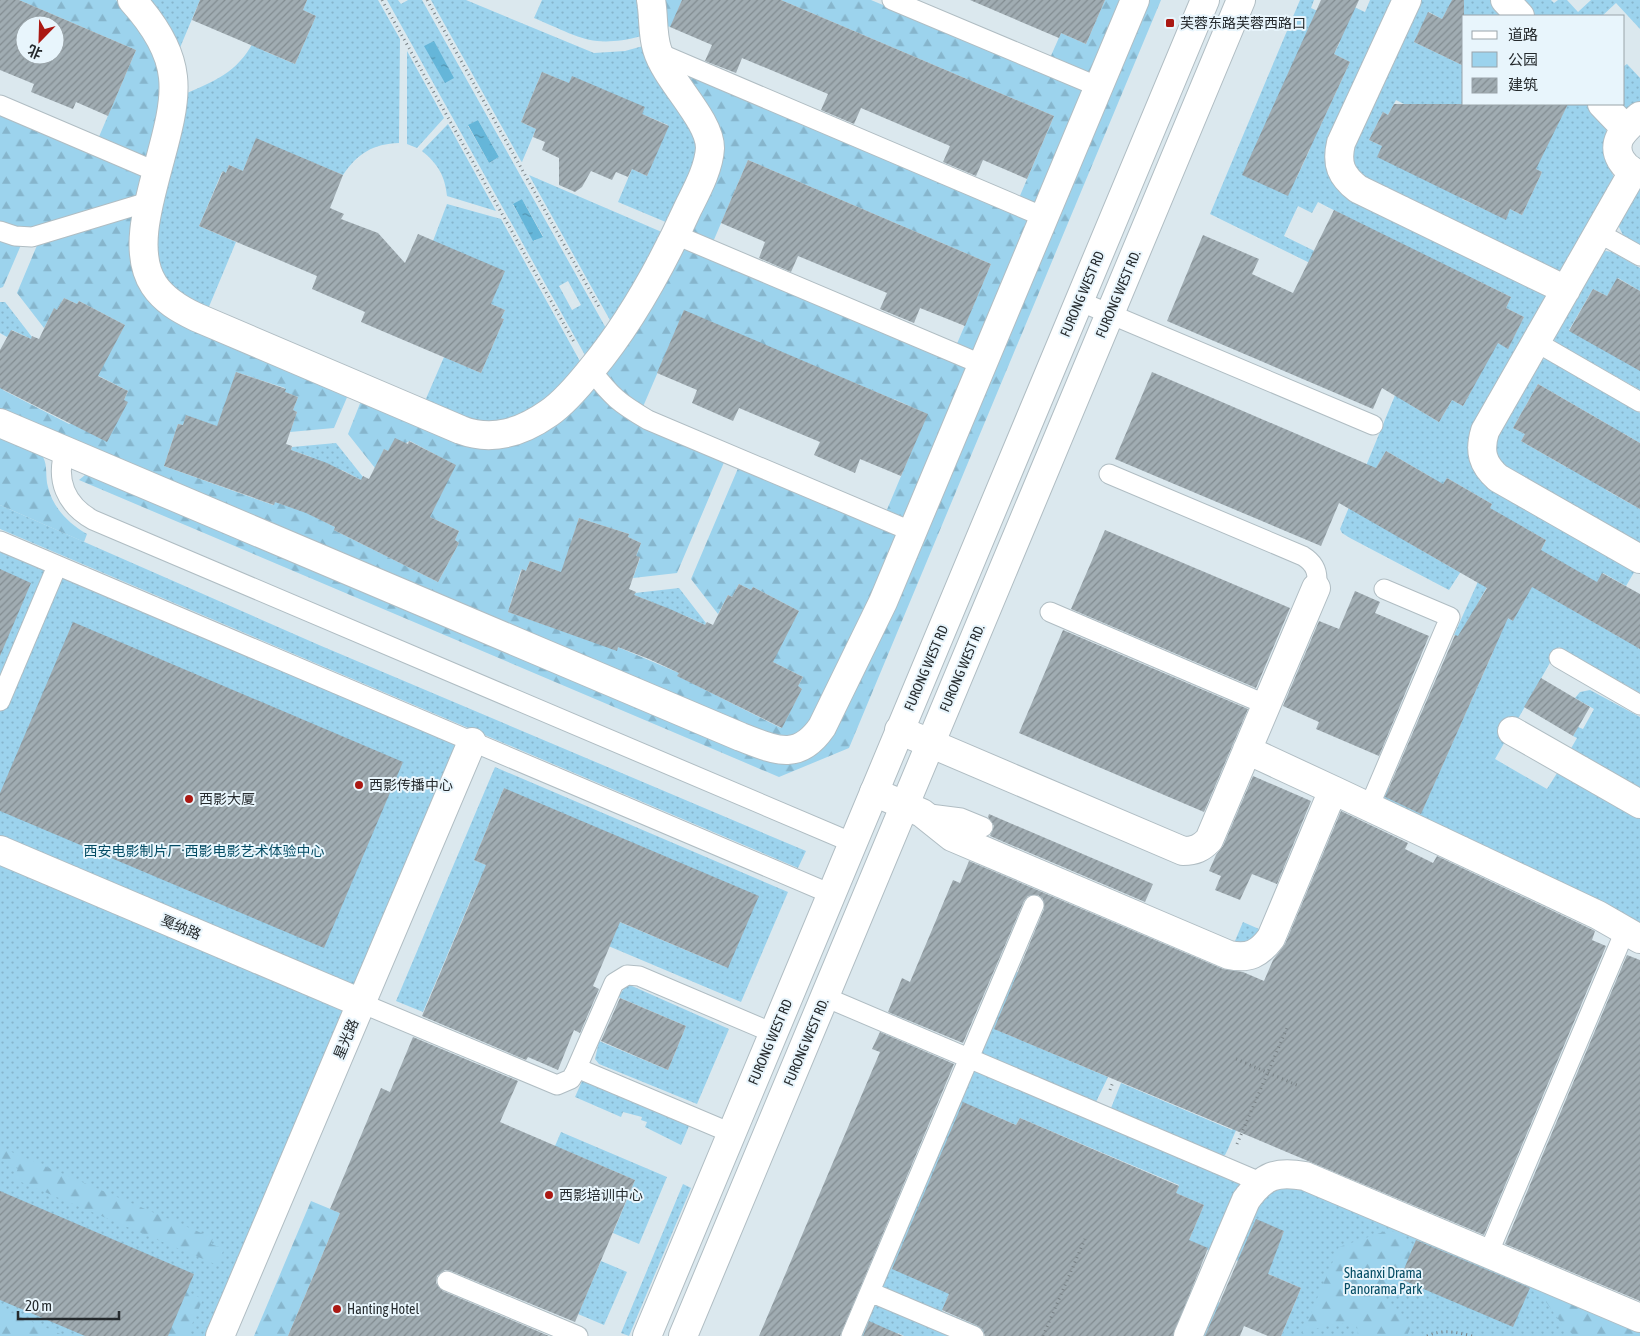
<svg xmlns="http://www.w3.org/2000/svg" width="1640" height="1336" font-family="'Asap Condensed','Noto Sans SC',sans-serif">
	<defs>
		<pattern id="green-dots" width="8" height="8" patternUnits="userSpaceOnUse" patternTransform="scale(1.25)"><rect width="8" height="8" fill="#9cd3ed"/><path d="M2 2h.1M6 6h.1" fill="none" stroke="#86b5cc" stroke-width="1.8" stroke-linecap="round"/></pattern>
		<pattern id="forest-firs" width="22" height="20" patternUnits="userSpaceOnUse" patternTransform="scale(1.25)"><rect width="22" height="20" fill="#9cd3ed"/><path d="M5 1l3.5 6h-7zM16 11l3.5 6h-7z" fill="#86b5cc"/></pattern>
		<pattern id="water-ripples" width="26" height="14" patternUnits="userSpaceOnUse" patternTransform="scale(1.25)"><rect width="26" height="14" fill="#65b6d9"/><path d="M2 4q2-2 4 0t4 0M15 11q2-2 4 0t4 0" fill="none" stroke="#5394b0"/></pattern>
		<pattern id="building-hatch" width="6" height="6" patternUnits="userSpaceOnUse" patternTransform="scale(1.25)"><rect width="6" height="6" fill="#a0acb2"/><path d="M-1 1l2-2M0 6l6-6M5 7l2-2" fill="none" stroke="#828c91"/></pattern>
	</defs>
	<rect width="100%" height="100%" fill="#dbe8ee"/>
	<path fill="url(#green-dots)" fill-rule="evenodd" d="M148 0H200L179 50Z
		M307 0H378L400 39 399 143C373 144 358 153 343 175L256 139 243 171 229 165 226 173 222 172 199 226 236 242 208 309 190 301 169 284 158 264 156 234 187 93C220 79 242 69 257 34L264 51 295 64 316 16 303 10Z
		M387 0H398L401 4 408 0H422L607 330 586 357ZM478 120 499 157 489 163 468 126ZM522 199 543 236 534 241 513 205ZM568 281 581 305 572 310 559 286Z
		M431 0H466L594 53 625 51 643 46 653 73 689 126 697 146 692 168 668 223 618 202 632 169 647 176 668 125 542 72 521 122 536 129 522 162 521 161Z
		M542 0H638L642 36C591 49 580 37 534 18Z
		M1300 0H1314L1311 8 1346 24 1354 7 1365 12 1370 0H1397L1328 159 1545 292 1548 297 1472 441 1636 569 1626 586 1603 573 1597 583 1559 602 1621 638 1640 605 1638 648 1640 649V693L1559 647 1495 759 1547 789 1559 770 1640 816V930L1380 804 1387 787 1425 804 1493 652 1454 635 1481 575 1465 565 1449 590 1350 538 1342 533 1340 529 1426 320 1210 214ZM1309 27 1340 42 1334 54 1350 62 1318 131 1300 144 1310 149 1296 179 1286 174ZM1318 202 1353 220 1347 267 1284 236 1298 206 1312 213ZM1476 280 1511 297 1506 308 1524 317 1508 348 1450 320ZM1477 380 1463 406 1452 400 1439 422 1409 404ZM1386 451 1431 477 1352 510ZM1447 478 1492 504 1454 569 1409 543ZM1521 526 1546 540 1541 550 1515 536ZM1491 580 1513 621 1479 601Z
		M1418 0H1491L1507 16H1464L1448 8 1442 19 1429 12 1414 42 1464 66V104H1509L1556 127 1568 104H1588L1606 123 1607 127 1603 147 1604 157 1615 179 1563 274 1360 179 1348 154ZM1396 100 1458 131 1382 146 1369 140 1383 112 1388 115ZM1480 142 1542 172 1522 215 1510 209 1506 219 1462 199Z
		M1518 0H1551L1554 3 1558 0H1567L1578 12 1591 0H1640V29L1616 3 1602 16H1533Z
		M407 51 444 118 417 148 407 144Z
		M1627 64 1640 78V103L1627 110 1615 104H1624V66Z
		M448 124 496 211 447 196C445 176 438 164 422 151Z
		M529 175 664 233 611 322Z
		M1639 190H1640V245L1623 235 1617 223Z
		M447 204 501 219 581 363C556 391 518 434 475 422 458 417 442 408 425 401L444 357 481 373 504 319 501 318 505 310 491 304 433 241Z
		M1606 251 1612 252 1640 268V291L1618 278 1607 296 1593 289 1569 330 1640 370V390L1555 342 1553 337 1602 252Z
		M0 302H5L32 337 31 339 12 330 7 337 0 333Z
		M1546 359 1640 413V443L1623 433 1606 490 1640 509V548L1501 469 1490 446 1540 360ZM1538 384 1609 425 1584 468 1572 462 1568 468 1521 441 1525 434 1513 428Z
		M336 443 363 477 361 480 342 470 338 478 309 465 311 457 291 450 292 447Z
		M0 505 319 645 806 851 798 868 0 529Z
		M0 541 472 742 220 1336H0Z
		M679 588 706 623 705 625 686 616 682 623 652 611 654 603 634 595 635 593Z
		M1590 690 1640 717V792L1569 752 1577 738 1573 736 1578 727 1583 729 1594 709 1575 698 1580 692Z
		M495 767 788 892 741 1002 580 934 556 895 728 968 504 788 474 860 488 866 475 890 423 1012 396 1001Z
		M1323 777 1262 938 1232 948 1243 922 1259 929Z
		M1016 972H1020L997 1030 1108 1077 1096 1102 1093 1103 981 1055 980 1051 1013 974Z
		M626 986H632L729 1029 697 1104 599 1064 595 1059 599 1041 668 1070 686 1026 618 997Z
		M976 1069 1244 1185 1179 1328 1156 1318 1166 1293 1190 1303 1212 1252 1188 1242 1204 1205 1176 1193 1179 1185 1020 1118 1016 1125 991 1114 949 1294 942 1311 1001 1336H992L883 1290 881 1285 972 1070Z
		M1255 1078V1086L1228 1149 1225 1155 1221 1157 1113 1111 1111 1108 1121 1083 1232 1130Z
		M582 1081 689 1126 681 1145 645 1127 647 1122 641 1120 642 1117 623 1112 621 1117 575 1097Z
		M561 1132 667 1177 639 1244 613 1233 635 1180 555 1146Z
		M1285 1180 1640 1326V1336H1281L1301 1288 1266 1273 1284 1231 1238 1261 1231 1258 1213 1300 1221 1303 1206 1336H1196L1252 1204Z
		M683 1184 691 1188 629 1336 621 1333Z
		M601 1261 627 1272 604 1325 578 1314Z
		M876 1303 956 1336H904L898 1333 896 1336H859L872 1305Z"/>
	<path fill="url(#forest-firs)" d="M19 0H116C170 63 165 83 147 160L98 139 136 50Z
		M664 0H682L671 27 666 26Z
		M781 0H871L1084 89 1036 205 1019 198 1054 116Z
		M1105 0H1122L1090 75 1050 58 1061 33 1086 44Z
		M1149 0H1161L849 748 779 777 79 480 85 475 89 474 793 763C810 758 818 751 829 738L879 641Z
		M680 71 1030 219 974 353 956 346 991 264 748 160 713 242 691 233 714 183Z
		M0 113 144 175 139 197 26 230 0 222Z
		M135 214 130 239 134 271 348 395 334 428 290 432 297 412 293 410 298 397 285 392V388L236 372 219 427 186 416 183 425 178 424 164 466 273 505 275 502 305 512 335 527 334 530 438 582 459 543 455 540 459 531 428 516 455 465 410 441 388 451 384 449 375 468 348 434 361 401 455 441 594 387 725 460 677 573 633 578 640 558 636 556 641 543 628 537 629 534 579 518 562 573 530 561 526 571 521 570 508 612 617 650 618 647 679 673 678 676 781 728 802 689 798 686 803 677 771 661 799 611 753 587 751 590 739 584 732 597 728 595 718 614 691 579 739 466 898 534 874 590 813 718 798 736 781 738 748 726 0 409V385L4 387 3 390 69 424 124 400 128 391 97 375 125 325 79 301 77 304 64 298 57 310 54 309 44 328 17 293 38 243Z
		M0 238 21 245 3 287 0 288Z
		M685 246 968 367 904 520 886 512 927 414 894 399 888 413V397L684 311 642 409 631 402 604 375Z
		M0 436 43 457C48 466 45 477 48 487 53 508 69 524 87 534L84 542 0 505Z
		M0 1147 213 1238 211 1244 224 1249 217 1265 14 1179 18 1168 0 1160Z
		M311 1201 340 1213 288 1336H254Z
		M1389 1230 1402 1235 1414 1247 1400 1279 1390 1286 1385 1299C1390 1313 1404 1314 1411 1326L1407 1336H1358L1357 1326C1338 1320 1320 1327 1302 1334L1339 1247Z
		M1536 1288 1640 1333V1336H1575L1564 1327Z
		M186 1292 203 1299 187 1336H153L168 1335Z
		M0 1308 65 1336H0Z"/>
	<path fill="url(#water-ripples)" d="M434 41 454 78 445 83 424 46Z
		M478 120 499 157 489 163 468 125Z
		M522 199 543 237 533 241 513 204Z"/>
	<path fill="url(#building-hatch)" fill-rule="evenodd" d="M0 0H19L136 50 108 116 76 102 73 109 31 92 34 84 0 70ZM25 25H55V55H25Z
		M200 0H307L303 10 316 16 295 64 192 20Z
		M682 0H781L1054 116 1027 179 983 160 976 176 943 162 950 146 861 108 854 124 821 110 828 94 742 58 736 73 705 61 712 45 670 27Z
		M970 0H1105L1086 44 1061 33 1059 38Z
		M1321 0H1359L1334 54 1350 62 1288 196 1242 175Z
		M1452 0H1464V66L1414 42 1428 12 1442 19Z
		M542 72 569 83 572 76 645 107 642 114 669 126 647 176 632 169 628 177 616 172 612 180 591 171 582 187 575 192 559 185V158L542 150 545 142 533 137 536 129 521 122Z
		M1394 104H1568L1536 169 1542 172 1522 215 1510 209 1506 220 1377 157 1382 146 1369 140 1383 112 1388 115Z
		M256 138 343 175 330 208 344 214 341 219 378 233 405 263 418 234 505 271 491 304 505 310 501 318 504 319 481 373 361 322 365 312 312 289 317 276 199 226 223 171 226 173 229 165 243 171Z
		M748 160 991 264 965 326 920 308 914 323 880 309 887 293 798 256 791 272 759 258 765 242 721 223Z
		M1334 210 1511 297 1506 308 1524 317 1508 349 1498 343 1463 406 1452 400 1439 422 1382 388 1373 409 1167 321 1203 235 1259 259 1252 274 1293 293Z
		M1617 278 1640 291V371L1569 331 1593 289 1607 296Z
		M64 298 77 304 79 301 125 325 98 376 128 391 124 400 128 402 107 442 0 388V350L11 330 31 339 32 336 39 339 54 308 57 310Z
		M684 310 928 414 901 476 860 459 855 473 814 455 820 442 739 408 733 421 692 403 697 390 657 373Z
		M236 372 286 389 285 392 298 397 293 410 297 412 286 444 292 446 291 450 327 463 361 480 363 476 369 479 384 449 388 451 395 438 408 444 409 441 456 465 430 517 459 531 455 540 459 543 438 582 334 530 335 527 306 513 275 502 274 505 164 466 178 424 183 425 186 415 217 426Z
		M1152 372 1376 468 1386 451 1443 484 1447 478 1492 504 1490 508 1546 540 1541 550 1597 582 1602 573 1640 594V649L1532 587 1513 621 1508 618 1421 814 1385 797 1455 635 1458 636 1487 588 1339 503 1321 546 1115 459Z
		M1538 384 1640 443V509L1521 441 1525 434 1513 428Z
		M579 518 629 534 628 537 641 543 636 556 640 557 629 589 636 592 634 595 670 609 705 625 707 622 713 625 728 595 732 597 739 584 751 590 753 587 799 611 773 662 803 677 798 686 802 689 782 728 677 676 679 673 649 659 618 647 617 651 508 612 522 569 526 571 530 561 561 572Z
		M1105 530 1290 608 1256 688 1071 609Z
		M0 569 31 583 0 656Z
		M1355 591 1380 602 1375 613 1429 636 1379 756 1316 729 1319 722 1283 706 1319 621 1339 629Z
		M73 622 403 762 324 948 0 811V793Z
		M1063 630 1248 709 1204 812 1019 733Z
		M1541 678 1590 707 1573 736 1524 707Z
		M1253 776 1311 801 1277 884 1252 874 1240 900 1215 890 1221 876 1209 871 1216 855 1223 846Z
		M504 788 759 896 728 968 620 922 593 986 599 989 580 1033 574 1030 558 1070 528 1057 526 1060 422 1016 486 865 474 860Z
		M1341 811 1408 843 1405 849 1433 863 1437 856 1591 929 1595 931 1592 940 1606 946 1484 1235 994 1029 1044 909 1043 899 1038 895 1028 896 1024 901 963 1043 888 1012 902 978 910 982 953 880 960 883 969 861 1223 969 1243 972 1264 981 1273 960 1285 944Z
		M989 814 1153 884 1145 902 990 836 994 826 988 817Z
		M1627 955 1640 960V1301L1505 1244Z
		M620 998 686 1026 668 1070 601 1041Z
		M880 1032 954 1064 840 1336H759L880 1052 872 1049Z
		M413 1037 518 1081 500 1122 635 1180 575 1322 451 1271 445 1270 437 1276 436 1283 443 1291 549 1336H288L340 1213 330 1209 381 1088 390 1092Z
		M963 1102 1016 1125 1020 1118 1179 1186 1176 1193 1204 1205 1189 1240 1208 1248 1173 1336H985L983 1330 978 1326 942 1310 949 1294 892 1269Z
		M0 1191 194 1274 168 1336H85L0 1300Z
		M1256 1219 1284 1231 1268 1274 1301 1288 1281 1336H1268L1244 1326 1240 1336H1205Z
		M1416 1240 1530 1288 1513 1327 1400 1279Z
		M869 1321 903 1336H863Z"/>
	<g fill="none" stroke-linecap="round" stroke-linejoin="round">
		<g stroke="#b0bdc3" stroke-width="21">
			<path id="service" d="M892 0 1099 87
				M659 53 1044 217
				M0 105 157 172
				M0 231 15 236 32 237 151 201
				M1599 233 1640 256
				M676 235 983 365
				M1079 301 1373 425
				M1536 342 1640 402
				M591 370C612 397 619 403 648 420L913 532
				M65 450C55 480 66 505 93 520L853 843
				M1109 474 1303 556C1316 564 1319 574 1316 588
				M0 541 831 894
				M1050 612 1267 705
				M1559 658 1640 705
				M0 701 57 566
				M1369 807 1450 617 1384 589
				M922 813 961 818 983 827
				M825 997 1260 1182
				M361 1003 557 1085 571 1079 575 1072 614 983 627 975 639 976 773 1033
				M577 1068 731 1133
				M1488 1254 1625 931
				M447 1281 578 1336
				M870 1292 974 1336
				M851 1336 1034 905"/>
		</g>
		<g stroke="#b0bdc3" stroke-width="30">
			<path id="minor" d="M132 0C151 21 170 48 173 77 180 137 120 234 154 285 164 300 179 309 196 317L461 430C493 442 522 432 549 413 565 402 579 385 591 370 632 321 662 265 688 208 697 190 709 168 710 148 710 119 666 80 657 49 652 33 654 16 651 0
				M1407 0 1341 143C1336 164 1341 176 1358 189L1566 290
				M1505 0 1520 16
				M1602 104 1626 129
				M1640 116C1633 122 1625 129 1620 137 1612 153 1624 170 1640 174
				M1633 172 1485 431C1479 451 1482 464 1498 478L1640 559
				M0 423 741 737C775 750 798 762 822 727L883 602 1135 0
				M899 730 1183 851C1195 851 1201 848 1209 840L1316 588
				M1512 731 1640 804
				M1247 750 1333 790
				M874 792 922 813 952 837 1229 955C1249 959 1259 954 1271 938L1333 790 1598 915 1640 939
				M0 850 361 1003
				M220 1336 472 742
				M1188 1336 1246 1200C1264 1175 1276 1171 1305 1176L1640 1318"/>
		</g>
		<g stroke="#b0bdc3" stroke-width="30">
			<path id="secondary" d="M647 1336 1205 0
				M683 1336 1241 0"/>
		</g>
		<path stroke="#798286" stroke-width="3" stroke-dasharray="1 4" stroke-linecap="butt" d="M382 0 574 342
			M427 0 599 307
			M1236 1059 1299 1086
			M1110 1090 1113 1082
			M1237 1144 1287 1028
			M1043 1336 1085 1239
			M1427 1336C1442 1329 1456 1332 1472 1336"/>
		<use href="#service" stroke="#fff" stroke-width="19"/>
		<use href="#minor" stroke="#fff" stroke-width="28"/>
		<use href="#secondary" stroke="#fff" stroke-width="28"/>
	</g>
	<g fill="#aa1813" stroke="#e8f5fc" stroke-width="2">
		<rect x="1165" y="18" width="10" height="10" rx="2.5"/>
		<circle cx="359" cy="785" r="5"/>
		<circle cx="189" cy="799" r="5"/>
		<circle cx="549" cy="1195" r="5"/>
		<circle cx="337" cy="1309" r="5"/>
	</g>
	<g text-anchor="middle" stroke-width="4" stroke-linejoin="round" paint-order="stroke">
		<g font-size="14" fill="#252a2d" stroke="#e8f5fc" text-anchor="start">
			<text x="1180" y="28">芙蓉东路芙蓉西路口</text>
			<text x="369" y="790">西影传播中心</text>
			<text x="199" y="804">西影大厦</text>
			<text x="559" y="1200">西影培训中心</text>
			<text x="347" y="1314">Hanting Hotel</text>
		</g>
		<g font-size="14" fill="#252a2d" stroke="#e8f5fc">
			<text transform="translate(1082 294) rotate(-67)" y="5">FURONG WEST RD</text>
			<text transform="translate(1118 294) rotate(-67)" y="5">FURONG WEST RD.</text>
			<text transform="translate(926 668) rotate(-67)" y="5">FURONG WEST RD</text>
			<text transform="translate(962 668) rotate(-67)" y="5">FURONG WEST RD.</text>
			<text transform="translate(181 927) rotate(23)" y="5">戛纳路</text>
			<text transform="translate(346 1039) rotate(-67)" y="5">星光路</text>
			<text transform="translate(770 1042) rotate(-67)" y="5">FURONG WEST RD</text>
			<text transform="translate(806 1042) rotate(-67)" y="5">FURONG WEST RD.</text>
		</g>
		<g font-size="14" fill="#044c64" stroke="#e8f5fc">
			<text x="204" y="856">西安电影制片厂·西影电影艺术体验中心</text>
			<text x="1383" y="1278">Shaanxi Drama<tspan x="1383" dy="16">Panorama Park</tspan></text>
		</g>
	</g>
	<rect x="1462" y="15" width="162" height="90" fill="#e8f5fc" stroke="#9aa4a9"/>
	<rect x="1472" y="31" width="25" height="8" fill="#ffffff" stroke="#9aa4a9"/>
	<text x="1508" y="40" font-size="15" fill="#252a2d">道路</text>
	<rect x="1472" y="52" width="25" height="15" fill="#9cd3ed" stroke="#9aa4a9"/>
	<text x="1508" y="65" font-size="15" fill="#252a2d">公园</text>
	<rect x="1472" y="78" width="25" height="15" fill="url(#building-hatch)" stroke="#9aa4a9"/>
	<text x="1508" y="90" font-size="15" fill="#252a2d">建筑</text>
	<g transform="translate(40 40) rotate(203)"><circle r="24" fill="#e8f5fc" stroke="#9aa4a9"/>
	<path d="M0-4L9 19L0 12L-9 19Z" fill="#aa1813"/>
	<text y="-8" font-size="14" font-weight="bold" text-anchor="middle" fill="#252a2d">北</text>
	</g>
	<path d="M18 1311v8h101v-8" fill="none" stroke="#252a2d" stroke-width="2.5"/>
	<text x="25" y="1311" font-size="15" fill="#252a2d" stroke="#e8f5fc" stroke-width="4" paint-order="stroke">20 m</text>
</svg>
